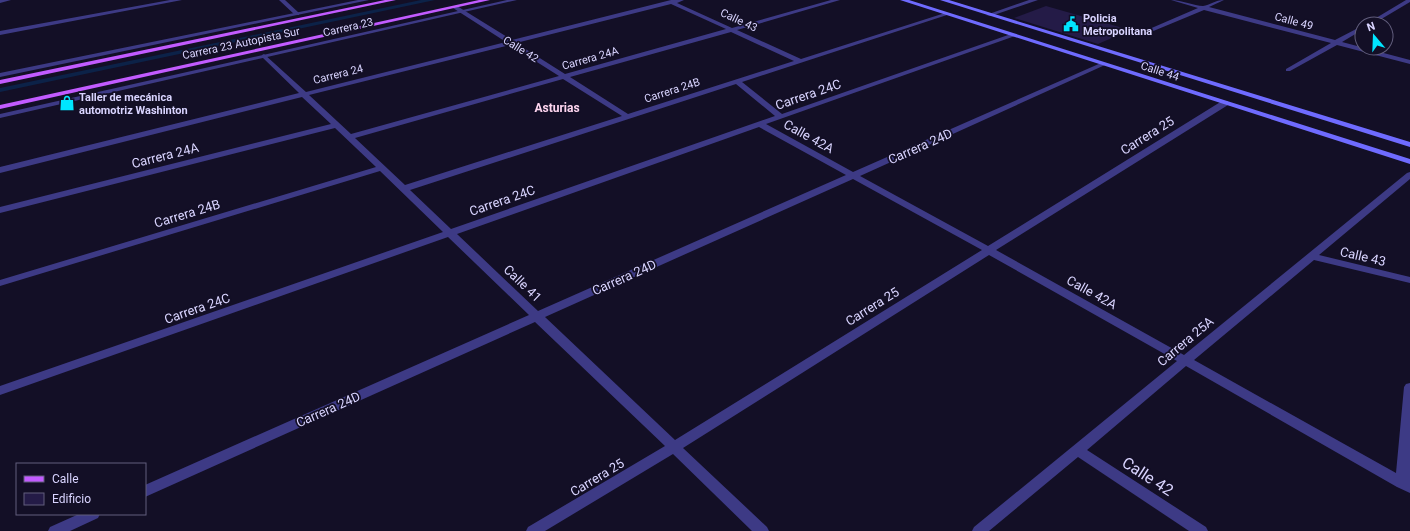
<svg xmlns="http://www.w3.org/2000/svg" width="1410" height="531" font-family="Roboto,sans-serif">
	<rect width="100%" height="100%" fill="#130f26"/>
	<path fill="#0c2248" d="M421 0H435L0 92V88Z"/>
	<path fill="#241b47" d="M1046 6 1130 30 1098 44 1014 18Z"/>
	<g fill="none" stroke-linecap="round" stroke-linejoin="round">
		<path fill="#3d3a85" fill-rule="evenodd" d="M0 0H11L0 3Z
			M170 0H182L0 35V31Z
			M279 0H285L299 13V15H295Z
			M671 0H684L677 3 732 28 831 0H840L737 30 801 59 945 13 950 14 742 82 782 114 1011 34H1015V36L766 124 853 172 1101 63H1105V65L860 176 988 246 1222 101H1228V105L996 250 1184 355 1407 173 1410 172V179L1319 255 1410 277V283L1314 260 1194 360 1396 473 1404 387 1406 384 1410 383V493L1397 487 1186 366 1087 450 1206 527 1208 531H1189L1078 457 989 531H972L974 527 1177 361 989 255 683 448 767 527 769 531H752L673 454 545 531H526L528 527 665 446 535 322 145 497V485L529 315 448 237 0 395V386L443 232 380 171 0 286V280L376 167 335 128 0 213V207L331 124 302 97 0 173V167L299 93 262 57V55L264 54 306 92 506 42 453 8V6H457L512 40ZM671 4 726 29 565 74 516 43ZM731 32 794 61 628 114 570 77ZM510 45 559 76 351 134 309 95ZM563 79 622 116 405 185 355 138ZM736 84 775 116 451 229 410 190ZM759 127 846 175 538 311 457 234ZM853 179 982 250 675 440 545 317Z
			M1029 0H1038L991 16 986 15Z
			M1171 0C1182 0 1194 6 1203 6 1210 5 1215 0 1224 0L1209 7 1335 40 1362 26V30L1342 42 1410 60V64L1337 45 1290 71H1286V69L1331 43 1204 10 1151 32H1147V30L1198 8Z
			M1406 0H1410V2L1373 24H1366Z
			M79 514H100L98 518 70 531H48L50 527Z"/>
		<path fill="#3d3a85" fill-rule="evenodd" d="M358 0H369L0 77V73Z
			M507 0H517L0 118V114Z"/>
		<path fill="#6f6bff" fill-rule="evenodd" d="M900 0H909L1410 159V164Z
			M940 0H949L1410 142V147Z"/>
		<path fill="#c25bff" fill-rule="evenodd" d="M385 0H396L0 84V80Z
			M479 0H490L0 109V105Z"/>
	</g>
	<defs>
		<g id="civic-bare" transform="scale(1.2)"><path d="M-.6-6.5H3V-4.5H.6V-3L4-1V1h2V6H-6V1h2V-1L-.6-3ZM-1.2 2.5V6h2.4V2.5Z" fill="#00e5ff" stroke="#130f26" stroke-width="2.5" paint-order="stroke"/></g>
		<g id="shop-bare" transform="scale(1.2)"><path d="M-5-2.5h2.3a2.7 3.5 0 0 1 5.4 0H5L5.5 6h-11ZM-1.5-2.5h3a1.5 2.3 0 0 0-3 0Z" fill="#00e5ff" stroke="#130f26" stroke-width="2.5" paint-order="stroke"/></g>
	</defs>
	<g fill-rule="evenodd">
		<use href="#civic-bare" x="1071" y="24"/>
		<use href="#shop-bare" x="67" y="103"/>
	</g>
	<g text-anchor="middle" stroke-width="3.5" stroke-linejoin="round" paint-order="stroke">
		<g font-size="11" font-weight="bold" fill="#d9d4ff" stroke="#130f26" text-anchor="start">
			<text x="1083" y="22">Policia<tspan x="1083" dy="13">Metropolitana</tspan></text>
			<text x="79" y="101">Taller de mecánica<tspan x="79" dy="13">automotriz Washinton</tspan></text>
		</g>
		<g font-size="11" fill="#d9d4ff" stroke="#130f26">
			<text transform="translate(739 20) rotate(25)" y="4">Calle 43</text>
			<text transform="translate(1294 21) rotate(15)" y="4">Calle 49</text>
			<text transform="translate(348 27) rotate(-13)" y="4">Carrera 23</text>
			<text transform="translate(241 43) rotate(-12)" y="4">Carrera 23 Autopista Sur</text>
			<text transform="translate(521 49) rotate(32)" y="4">Calle 42</text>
			<text transform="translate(590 58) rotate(-16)" y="4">Carrera 24A</text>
			<text transform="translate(1160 71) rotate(18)" y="4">Calle 44</text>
			<text transform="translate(338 74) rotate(-14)" y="4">Carrera 24</text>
			<text transform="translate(672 90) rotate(-18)" y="4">Carrera 24B</text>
		</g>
		<g font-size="12" font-weight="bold" fill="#ffd6f0" stroke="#130f26">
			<text x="557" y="112">Asturias</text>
		</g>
		<g font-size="13" fill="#d9d4ff" stroke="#130f26">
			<text transform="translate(808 94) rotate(-19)" y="5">Carrera 24C</text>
			<text transform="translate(1147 135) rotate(-32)" y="5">Carrera 25</text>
			<text transform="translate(809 136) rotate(29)" y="5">Calle 42A</text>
			<text transform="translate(920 146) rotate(-24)" y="5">Carrera 24D</text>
			<text transform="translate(165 155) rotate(-14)" y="5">Carrera 24A</text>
			<text transform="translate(502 200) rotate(-19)" y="5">Carrera 24C</text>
			<text transform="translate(187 213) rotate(-17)" y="5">Carrera 24B</text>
			<text transform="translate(1363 256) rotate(13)" y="5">Calle 43</text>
			<text transform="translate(624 277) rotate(-24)" y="5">Carrera 24D</text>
			<text transform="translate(523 283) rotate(44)" y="5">Calle 41</text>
			<text transform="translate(1092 292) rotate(29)" y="5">Calle 42A</text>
			<text transform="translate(872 306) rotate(-32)" y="5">Carrera 25</text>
			<text transform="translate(197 308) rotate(-19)" y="5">Carrera 24C</text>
			<text transform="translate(1185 341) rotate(-40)" y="5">Carrera 25A</text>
			<text transform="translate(328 409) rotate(-24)" y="5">Carrera 24D</text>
			<text transform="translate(597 477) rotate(-31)" y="5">Carrera 25</text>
		</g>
		<g font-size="16" fill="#d9d4ff" stroke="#130f26">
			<text transform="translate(1148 476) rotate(33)" y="6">Calle 42</text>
		</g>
	</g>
	<rect x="16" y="463" width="130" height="52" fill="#130f26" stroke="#625e7d"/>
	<rect x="24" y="476" width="20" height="6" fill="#c25bff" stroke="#625e7d"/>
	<text x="52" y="483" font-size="12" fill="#d9d4ff">Calle</text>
	<rect x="24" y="493" width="20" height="12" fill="#241b47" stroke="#625e7d"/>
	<text x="52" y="503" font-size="12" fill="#d9d4ff">Edificio</text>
	<g transform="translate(1374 36) rotate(341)"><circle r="19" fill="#130f26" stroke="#625e7d"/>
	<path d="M0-3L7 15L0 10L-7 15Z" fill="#00e5ff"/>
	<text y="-6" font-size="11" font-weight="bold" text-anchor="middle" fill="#d9d4ff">N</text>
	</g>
</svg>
